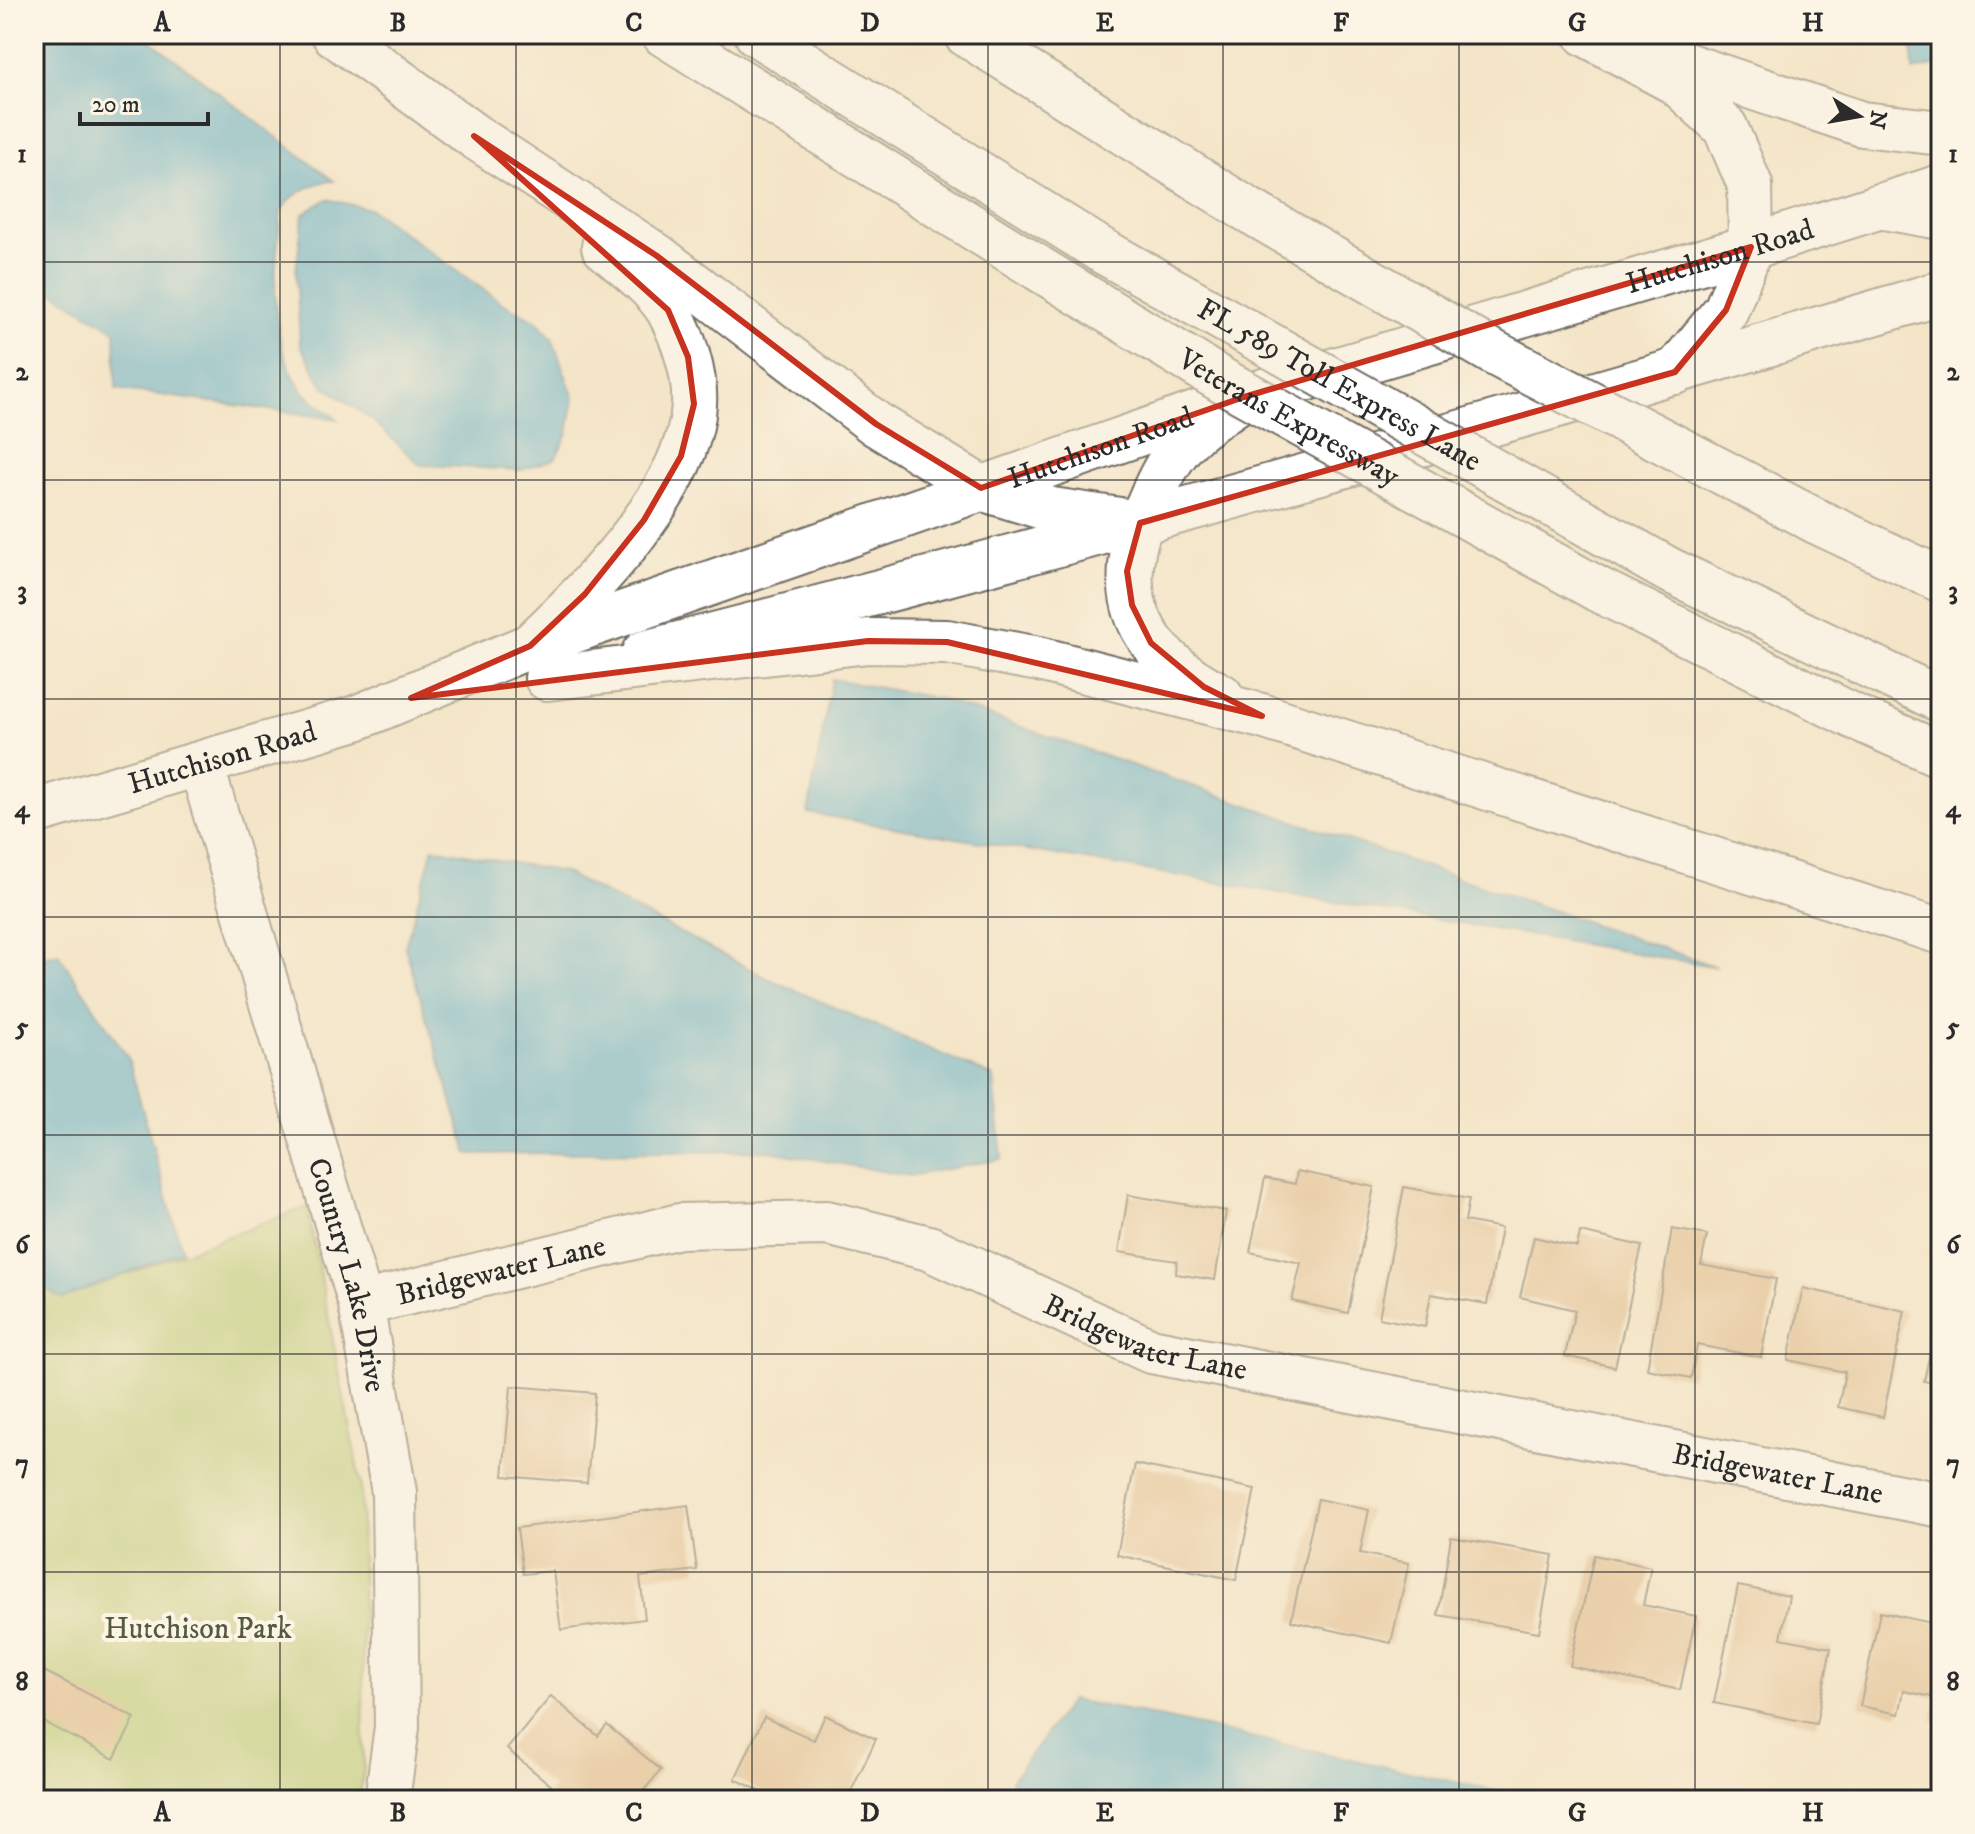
<svg xmlns="http://www.w3.org/2000/svg" width="1975" height="1834" font-family="'IM FELL DW Pica',serif">
	<rect width="100%" height="100%" fill="#fcf5e5"/>
	<filter id="ink" filterUnits="userSpaceOnUse"><feTurbulence type="fractalNoise" baseFrequency=".0125" numOctaves="2"/><feDisplacementMap in="SourceGraphic" scale="16" xChannelSelector="R" yChannelSelector="G"/><feConvolveMatrix kernelMatrix="1 2 1 2 8 2 1 2 1" color-interpolation-filters="sRGB"/></filter>
	<filter id="wash" filterUnits="userSpaceOnUse"><feTurbulence type="fractalNoise" baseFrequency=".006" numOctaves="4" result="noise"/><feDisplacementMap in="SourceGraphic" scale="32" xChannelSelector="R" yChannelSelector="G"/><feGaussianBlur stdDeviation="1.8" result="paint"/><feColorMatrix in="noise" values="0 0 0 0 0 0 0 0 0 0 0 0 0 0 0 0 0 1.4 0 .05"/><feComposite in="paint" operator="in"/></filter>
	<g filter="url(#wash)">
		<rect width="100%" height="100%" fill="#f4e5c9"/>
		<path fill="#b2ca6f" stroke="#6e7a4d" stroke-width="2" d="M307 1207 361 1486 364 1769 359 1800H34V1281L62 1298Z"/>
		<path fill="#54aed1" stroke="#406c7e" stroke-width="2" d="M34 34H142L334 181C315 181 291 194 281 211 275 271 265 340 303 391 312 402 326 410 337 419L116 389 115 331 34 280Z
			M1911 34H1941V64L1913 71Z
			M327 199 370 209 505 305 536 320 552 338 574 398 568 433 555 459 521 470 420 465 373 421 323 385 300 345 296 272 303 214Z
			M832 679 940 699 1717 967 808 813Z
			M433 848 563 872 767 978 994 1077 1002 1159 909 1176 769 1151 468 1154 405 947Z
			M58 953 128 1058 182 1251 62 1299 34 1281V960Z
			M1071 1700 1136 1712 1537 1800H1024L1011 1781Z"/>
		<g id="blocks">
			<path fill="#deb586" d="M1297 1171 1374 1187 1348 1313 1292 1301 1301 1263 1250 1252 1265 1178 1295 1184Z
				M1404 1187 1469 1199 1465 1221 1501 1228 1487 1304 1431 1294 1425 1327 1379 1318Z
				M1128 1195 1226 1211 1215 1280 1176 1274 1177 1261 1119 1252Z
				M1672 1229 1707 1235 1701 1265 1776 1279 1761 1357 1697 1345 1691 1378 1647 1369Z
				M1580 1232 1642 1246 1615 1367 1565 1356 1575 1310 1520 1297 1534 1237 1577 1247Z
				M1803 1288 1905 1311 1883 1417 1838 1407 1845 1372 1788 1360Z
				M1937 1319H1941V1385L1924 1381Z
				M511 1386 595 1393 587 1483 503 1476Z
				M1135 1464 1255 1489 1236 1580 1117 1555Z
				M1318 1499 1369 1510 1360 1553 1409 1563 1391 1643 1291 1621Z
				M688 1505 697 1570 640 1577 645 1619 561 1630 553 1571 523 1574 517 1528Z
				M1451 1537 1553 1555 1539 1632 1438 1615Z
				M1594 1555 1651 1567 1643 1605 1696 1616 1680 1690 1570 1666Z
				M1738 1586 1789 1596 1781 1638 1831 1648 1816 1724 1714 1703Z
				M1880 1612 1941 1625V1722L1933 1720 1937 1698 1904 1691 1899 1714 1860 1706Z
				M42 1670 135 1718 114 1759 34 1717V1685Z
				M551 1696 598 1736 607 1725 661 1770 636 1800H544L554 1788 507 1749Z
				M825 1715 876 1739 847 1800H779L735 1779 764 1717 814 1740Z
				M1873 1792 1904 1799V1800H1871Z"/>
		</g>
	</g>
	<g filter="url(#ink)">
		<use href="#blocks" fill-opacity="0" stroke="#716c62" stroke-width="2"/>
		<g fill="none" stroke-linecap="round" stroke-linejoin="round">
			<g stroke="#716c62" stroke-width="48">
				<g id="minor">
					<path d="M644 653C1079 542 1511 421 1941 293"/>
					<path id="s1" d="M201 764 361 1304 394 1492 397 1727 387 1800"/>
					<path id="s2" d="M34 812 356 718 530 646 1244 397 1751 247 1941 187"/>
					<path id="s3" d="M361 1304 679 1226 827 1223 929 1248 1151 1351 1941 1505"/>
				</g>
			</g>
			<g stroke="#716c62" stroke-width="48">
				<path id="highway" d="M334 34 474 136 657 256 876 424 981 488 1052 510 1140 523
					M664 34 1038 268
					M757 34 1101 250
					M966 34 1243 207
					M1586 34 1677 83 1725 127 1750 185 1751 247 1726 310 1675 372
					M1659 56 1862 124 1941 133
					M1879 206 1941 217
					M1816 521 1941 580
					M1667 569 1941 700
					M1599 590 1855 717 1941 755
					M530 646C589 591 690 489 694 404 696 375 683 336 669 311 654 286 625 266 604 247
					M547 678 868 641 947 642 1039 659 1262 716 1941 932
					M1221 696C1136 653 1109 593 1148 505 1159 479 1172 452 1194 433 1209 420 1228 409 1244 397"/>
			</g>
			<use href="#minor" stroke="#fff" stroke-width="44"/>
			<use href="#highway" stroke="#fff" stroke-width="44"/>
			<g stroke="#716c62" stroke-width="48" stroke-linecap="butt">
				<g id="highway-bridge">
					<path d="M1243 207 1496 354 1816 521"/>
					<path id="s4" d="M1101 250 1667 569"/>
					<path id="s5" d="M1038 268 1223 381 1599 590"/>
				</g>
			</g>
			<use href="#highway-bridge" stroke="#fff" stroke-width="44"/>
		</g>
	</g>
	<path d="M0 0H1975V1834H0ZM474 136 657 256 876 424 981 488 1244 397 1751 247 1726 310 1675 372 1140 523 1127 571 1132 605 1151 643 1204 687 1262 716 947 642 868 641 411 698 530 646 585 594 644 520 681 456 694 404 688 357 668 310Z" fill="#f4e5c9" fill-opacity=".55" fill-rule="evenodd"/>
	<path fill="none" stroke="#c8321e" stroke-width="6" stroke-linejoin="round" d="M474 136 657 256 876 424 981 488 1244 397 1751 247 1726 310 1675 372 1140 523 1127 571 1132 605 1151 643 1204 687 1262 716 947 642 868 641 411 698 530 646 585 594 644 520 681 456 694 404 688 357 668 310Z"/>
	<path fill="none" stroke="#2b2b2b" stroke-width="2" stroke-opacity="0.55" d="M280 34V1800M516 34V1800M752 34V1800M988 34V1800M1223 34V1800M1459 34V1800M1695 34V1800M34 262H1941M34 480H1941M34 699H1941M34 917H1941M34 1135H1941M34 1354H1941M34 1572H1941"/>
	<g text-anchor="middle" stroke-width="8" stroke-linejoin="round" paint-order="stroke">
		<g font-size="30" fill="#2b2b2b" stroke="#fcf5e5">
			<text dy="10" stroke="none"><textPath href="#s2" startOffset="1776">Hutchison Road</textPath></text>
			<text dy="10" stroke="none"><textPath href="#s4" startOffset="274">FL 589 Toll Express Lane</textPath></text>
			<text dy="10" stroke="none"><textPath href="#s5" startOffset="292">Veterans Expressway</textPath></text>
			<text dy="10" stroke="none"><textPath href="#s2" startOffset="1128">Hutchison Road</textPath></text>
			<text dy="10" stroke="none"><textPath href="#s2" startOffset="196">Hutchison Road</textPath></text>
			<text dy="10" stroke="none"><textPath href="#s3" startOffset="144">Bridgewater Lane</textPath></text>
			<text dy="10" stroke="none"><textPath href="#s1" startOffset="532">Country Lake Drive</textPath></text>
			<text dy="10" stroke="none"><textPath href="#s3" startOffset="816">Bridgewater Lane</textPath></text>
			<text dy="10" stroke="none"><textPath href="#s3" startOffset="1464">Bridgewater Lane</textPath></text>
		</g>
		<g font-size="30" fill="#545b3f" stroke="#fcf5e5">
			<text x="198" y="1638">Hutchison Park</text>
		</g>
	</g>
	<rect width="1975" height="1834" fill="none" stroke="#fcf5e5" stroke-width="88"/>
	<g transform="translate(1859 116) rotate(101)" stroke="#fcf5e5" stroke-width="6" paint-order="stroke">
	<path d="M0-6L14 30L0 20L-14 30Z" fill="#2b2b2b"/>
	<text y="-12" font-size="22" font-weight="bold" text-anchor="middle" fill="#2b2b2b">N</text>
	</g>
	<path d="M80 112v12h128v-12" fill="none" stroke="#2b2b2b" stroke-width="4"/>
	<text x="92" y="112" font-size="24" fill="#2b2b2b" stroke="#fcf5e5" stroke-width="6" paint-order="stroke">20 m</text>
	<rect x="44" y="44" width="1887" height="1746" fill="none" stroke="#2b2b2b" stroke-width="3"/>
	<g font-size="26" text-anchor="middle" font-weight="bold" fill="#2b2b2b">
		<text x="162" y="31">A</text>
		<text x="398" y="31">B</text>
		<text x="634" y="31">C</text>
		<text x="870" y="31">D</text>
		<text x="1105" y="31">E</text>
		<text x="1341" y="31">F</text>
		<text x="1577" y="31">G</text>
		<text x="1813" y="31">H</text>
		<text x="22" y="162">1</text>
		<text x="1953" y="162">1</text>
		<text x="22" y="380">2</text>
		<text x="1953" y="380">2</text>
		<text x="22" y="599">3</text>
		<text x="1953" y="599">3</text>
		<text x="22" y="817">4</text>
		<text x="1953" y="817">4</text>
		<text x="22" y="1035">5</text>
		<text x="1953" y="1035">5</text>
		<text x="22" y="1253">6</text>
		<text x="1953" y="1253">6</text>
		<text x="22" y="1472">7</text>
		<text x="1953" y="1472">7</text>
		<text x="22" y="1690">8</text>
		<text x="1953" y="1690">8</text>
		<text x="162" y="1821">A</text>
		<text x="398" y="1821">B</text>
		<text x="634" y="1821">C</text>
		<text x="870" y="1821">D</text>
		<text x="1105" y="1821">E</text>
		<text x="1341" y="1821">F</text>
		<text x="1577" y="1821">G</text>
		<text x="1813" y="1821">H</text>
	</g>
</svg>
